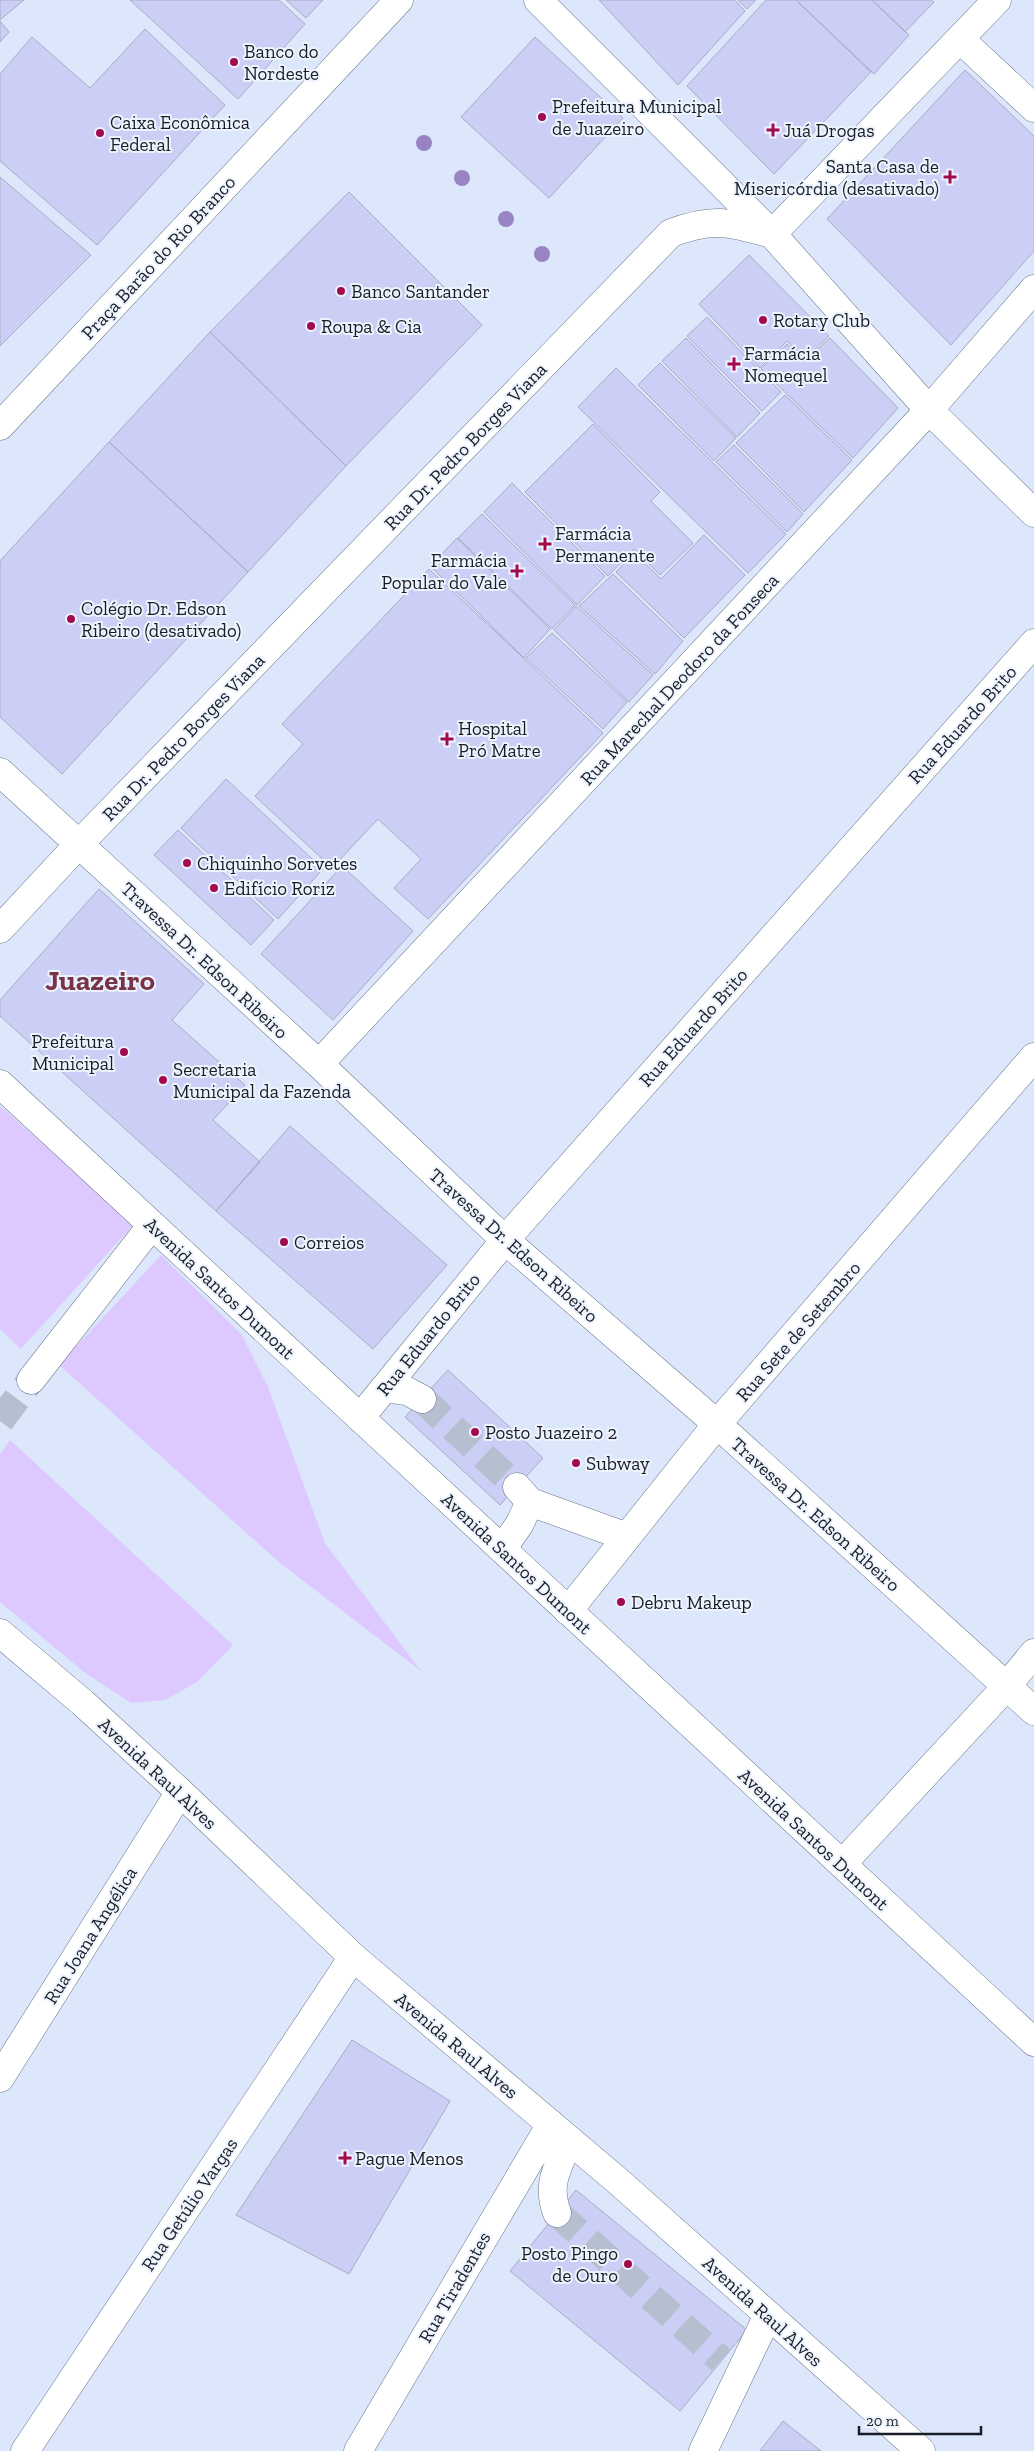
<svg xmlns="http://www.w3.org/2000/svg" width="1034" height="2451" font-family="'Zilla Slab',serif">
	<rect width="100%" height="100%" fill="#dce7fb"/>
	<path fill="#ddc9ff" d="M0 1106 134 1224 21 1349 0 1329Z
		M161 1255 242 1335 268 1387 325 1543 421 1671 280 1563 59 1365Z
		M10 1440 233 1645 197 1682 165 1700 131 1703 84 1672 0 1602V1454Z"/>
	<path fill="#cccff5" stroke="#a8abc4" d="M0 0H24L0 20Z
		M130 0H279L305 24 238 99Z
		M286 0H323L306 18Z
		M599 0H735L745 11 678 85Z
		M738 0H756L747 9Z
		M766 0H796L871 72 774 174 687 86Z
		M796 0H872L909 35 874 74Z
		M872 0H931L934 2 905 32Z
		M0 21 9 32 0 42Z
		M145 29 225 105 97 245 0 161V74L32 37 90 88Z
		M535 37 623 118 549 198 461 117Z
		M965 70 1034 136V251L951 345 827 219Z
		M0 177 91 255 0 346Z
		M349 192 482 325 346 466 210 332Z
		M749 255 829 336 805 359 787 341 760 368 699 304Z
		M707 317 781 392 762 411 687 336Z
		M210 332 346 466 248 572 109 442Z
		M686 338 760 413 737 437 662 361Z
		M830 338 898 408 853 458 761 369 787 344 805 361Z
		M660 363 736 438 714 461 638 385Z
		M616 368 786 534 748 573 578 407Z
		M785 395 852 460 804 512 736 443Z
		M593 424 660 492 651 501 693 543 660 575 634 549 608 576 525 492Z
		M109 442 248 572 62 774 0 717V561Z
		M734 445 803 514 787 532 716 462Z
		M512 483 605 576 577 605 484 512Z
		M482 514 575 605 552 629 458 538Z
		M704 535 745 575 684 638 616 572 634 553 661 579Z
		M457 538 550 629 524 658 430 566Z
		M429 569 603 733 428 919 394 888 421 859 378 819 332 868 255 796 303 744 282 724Z
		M613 574 683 641 655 674 579 606Z
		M576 606 653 675 629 702 554 630Z
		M552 633 627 702 603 729 526 658Z
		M226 779 323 869 278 919 181 828Z
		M178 830 274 920 251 945 154 855Z
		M342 866 413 931 333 1020 261 954Z
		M99 889 204 984 172 1020 245 1085 213 1120 260 1162 216 1211 0 1016V1000Z
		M290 1126 447 1265 373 1349 216 1211Z
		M448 1370 543 1458 500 1505 405 1417Z
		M352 2040 450 2101 349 2274 236 2215Z
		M576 2190 747 2330 680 2411 510 2271Z
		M783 2421 821 2451H760Z"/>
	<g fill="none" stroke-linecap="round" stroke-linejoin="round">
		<path stroke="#b5bfd0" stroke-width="28" stroke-dasharray="28 14" stroke-linecap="butt" d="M422 1399 517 1487
			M0 1421 31 1380
			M557 2213 721 2360"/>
		<g stroke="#6b778d" stroke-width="29">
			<path id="minor" d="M538 0 772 234 929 410 1034 513
				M960 39 1034 108
				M772 234 997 0
				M0 426 399 0
				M0 772 319 1064 505 1240 717 1424 1034 1711
				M0 929 79 844 671 233C713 217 729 222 772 234
				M319 1064 929 410 1034 289
				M31 1380 152 1225
				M384 1388 407 1391 422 1399
				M360 1418 505 1240 1034 643
				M530 1502 627 1537
				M502 1549 519 1525 530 1502 517 1487
				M568 1611 717 1424 1034 1057
				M842 1864 1006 1687 1034 1653
				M0 2078 180 1792
				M557 2213C546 2183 558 2168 569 2140
				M25 2451 353 1957
				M358 2451 551 2124
				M703 2451 768 2315"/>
		</g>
		<g stroke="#6b778d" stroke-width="29">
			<path id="major" d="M0 1084 1034 2042
				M0 1633 83 1703 180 1792 353 1957 619 2182 921 2451"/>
		</g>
		<use href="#minor" stroke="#fff" stroke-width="28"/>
		<use href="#major" stroke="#fff" stroke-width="28"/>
	</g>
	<g fill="#9883c3">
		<circle cx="424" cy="143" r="8"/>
		<circle cx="462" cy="178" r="8"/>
		<circle cx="506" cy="219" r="8"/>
		<circle cx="542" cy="254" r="8"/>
	</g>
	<g fill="#a10b4e" stroke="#eef4fe" stroke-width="2">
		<circle cx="234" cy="62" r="5"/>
		<circle cx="542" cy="117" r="5"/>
		<path d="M770.5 122.5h5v5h5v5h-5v5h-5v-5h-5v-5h5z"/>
		<circle cx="100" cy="133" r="5"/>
		<path d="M947.5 169.5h5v5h5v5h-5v5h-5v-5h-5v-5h5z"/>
		<circle cx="341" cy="291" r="5"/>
		<circle cx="763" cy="320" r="5"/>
		<circle cx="311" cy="326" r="5"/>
		<path d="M731.5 356.5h5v5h5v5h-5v5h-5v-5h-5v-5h5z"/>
		<path d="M542.5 536.5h5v5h5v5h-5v5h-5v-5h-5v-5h5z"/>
		<path d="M514.5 563.5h5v5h5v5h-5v5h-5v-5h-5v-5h5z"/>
		<circle cx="71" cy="619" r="5"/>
		<path d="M444.5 731.5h5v5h5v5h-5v5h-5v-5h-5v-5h5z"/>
		<circle cx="187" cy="863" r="5"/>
		<circle cx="214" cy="888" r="5"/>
		<circle cx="124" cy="1052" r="5"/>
		<circle cx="163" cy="1080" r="5"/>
		<circle cx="284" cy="1242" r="5"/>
		<circle cx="475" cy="1432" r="5"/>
		<circle cx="576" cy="1463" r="5"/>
		<circle cx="621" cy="1602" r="5"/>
		<path d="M342.5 2150.5h5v5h5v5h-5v5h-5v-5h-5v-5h5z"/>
		<circle cx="628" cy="2264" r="5"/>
	</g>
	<g text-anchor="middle" stroke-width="4" stroke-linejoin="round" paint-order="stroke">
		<g font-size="19" fill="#191e26" stroke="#eef4fe" text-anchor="start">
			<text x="244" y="58">Banco do<tspan x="244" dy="22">Nordeste</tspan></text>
			<text x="552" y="113">Prefeitura Municipal<tspan x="552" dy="22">de Juazeiro</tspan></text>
			<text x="110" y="129">Caixa Econômica<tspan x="110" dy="22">Federal</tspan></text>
			<text x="783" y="137">Juá Drogas</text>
			<text x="939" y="173" text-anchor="end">Santa Casa de<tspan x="939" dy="22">Misericórdia (desativado)</tspan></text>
			<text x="351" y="298">Banco Santander</text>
			<text x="773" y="327">Rotary Club</text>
			<text x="321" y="333">Roupa &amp; Cia</text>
			<text x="744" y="360">Farmácia<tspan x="744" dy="22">Nomequel</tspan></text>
			<text x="555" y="540">Farmácia<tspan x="555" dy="22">Permanente</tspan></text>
			<text x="507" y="567" text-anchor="end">Farmácia<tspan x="507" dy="22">Popular do Vale</tspan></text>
			<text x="81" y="615">Colégio Dr. Edson<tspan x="81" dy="22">Ribeiro (desativado)</tspan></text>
			<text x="458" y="735">Hospital<tspan x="458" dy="22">Pró Matre</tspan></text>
			<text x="197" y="870">Chiquinho Sorvetes</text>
			<text x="224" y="895">Edifício Roriz</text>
			<text x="114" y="1048" text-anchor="end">Prefeitura<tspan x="114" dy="22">Municipal</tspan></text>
			<text x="173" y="1076">Secretaria<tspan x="173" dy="22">Municipal da Fazenda</tspan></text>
			<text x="294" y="1249">Correios</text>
			<text x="485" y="1439">Posto Juazeiro 2</text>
			<text x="586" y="1470">Subway</text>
			<text x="631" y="1609">Debru Makeup</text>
			<text x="355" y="2165">Pague Menos</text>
			<text x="618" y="2260" text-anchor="end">Posto Pingo<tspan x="618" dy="22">de Ouro</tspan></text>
		</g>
		<g font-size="19" fill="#191e26" stroke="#eef4fe">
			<text transform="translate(158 257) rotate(-47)" y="7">Praça Barão do Rio Branco</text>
			<text transform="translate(465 446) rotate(-46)" y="7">Rua Dr. Pedro Borges Viana</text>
			<text transform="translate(679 679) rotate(-47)" y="7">Rua Marechal Deodoro da Fonseca</text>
			<text transform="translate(962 724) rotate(-48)" y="7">Rua Eduardo Brito</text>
			<text transform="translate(183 737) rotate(-46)" y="7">Rua Dr. Pedro Borges Viana</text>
			<text transform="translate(205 960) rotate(43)" y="7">Travessa Dr. Edson Ribeiro</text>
			<text transform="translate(693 1027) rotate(-48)" y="7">Rua Eduardo Brito</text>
			<text transform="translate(514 1245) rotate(42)" y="7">Travessa Dr. Edson Ribeiro</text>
			<text transform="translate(220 1288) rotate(43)" y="7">Avenida Santos Dumont</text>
			<text transform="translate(798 1331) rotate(-49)" y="7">Rua Sete de Setembro</text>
			<text transform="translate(428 1334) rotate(-51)" y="7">Rua Eduardo Brito</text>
			<text transform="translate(816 1514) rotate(42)" y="7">Travessa Dr. Edson Ribeiro</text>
			<text transform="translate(517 1563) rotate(43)" y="7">Avenida Santos Dumont</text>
			<text transform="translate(158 1773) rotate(43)" y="7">Avenida Raul Alves</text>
			<text transform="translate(814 1839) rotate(43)" y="7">Avenida Santos Dumont</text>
			<text transform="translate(90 1935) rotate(-58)" y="7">Rua Joana Angélica</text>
			<text transform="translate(457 2045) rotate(40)" y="7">Avenida Raul Alves</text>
			<text transform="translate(189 2204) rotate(-56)" y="7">Rua Getúlio Vargas</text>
			<text transform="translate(454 2287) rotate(-60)" y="7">Rua Tiradentes</text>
			<text transform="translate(763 2311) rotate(42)" y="7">Avenida Raul Alves</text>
		</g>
		<g font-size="29" font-weight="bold" fill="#783348" stroke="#eef4fe">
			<text x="100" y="990">Juazeiro</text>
		</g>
	</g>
	<path d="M859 2426v8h122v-8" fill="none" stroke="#191e26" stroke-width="2.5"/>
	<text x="866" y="2426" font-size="15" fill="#191e26" stroke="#eef4fe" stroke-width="4" paint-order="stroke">20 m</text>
</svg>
